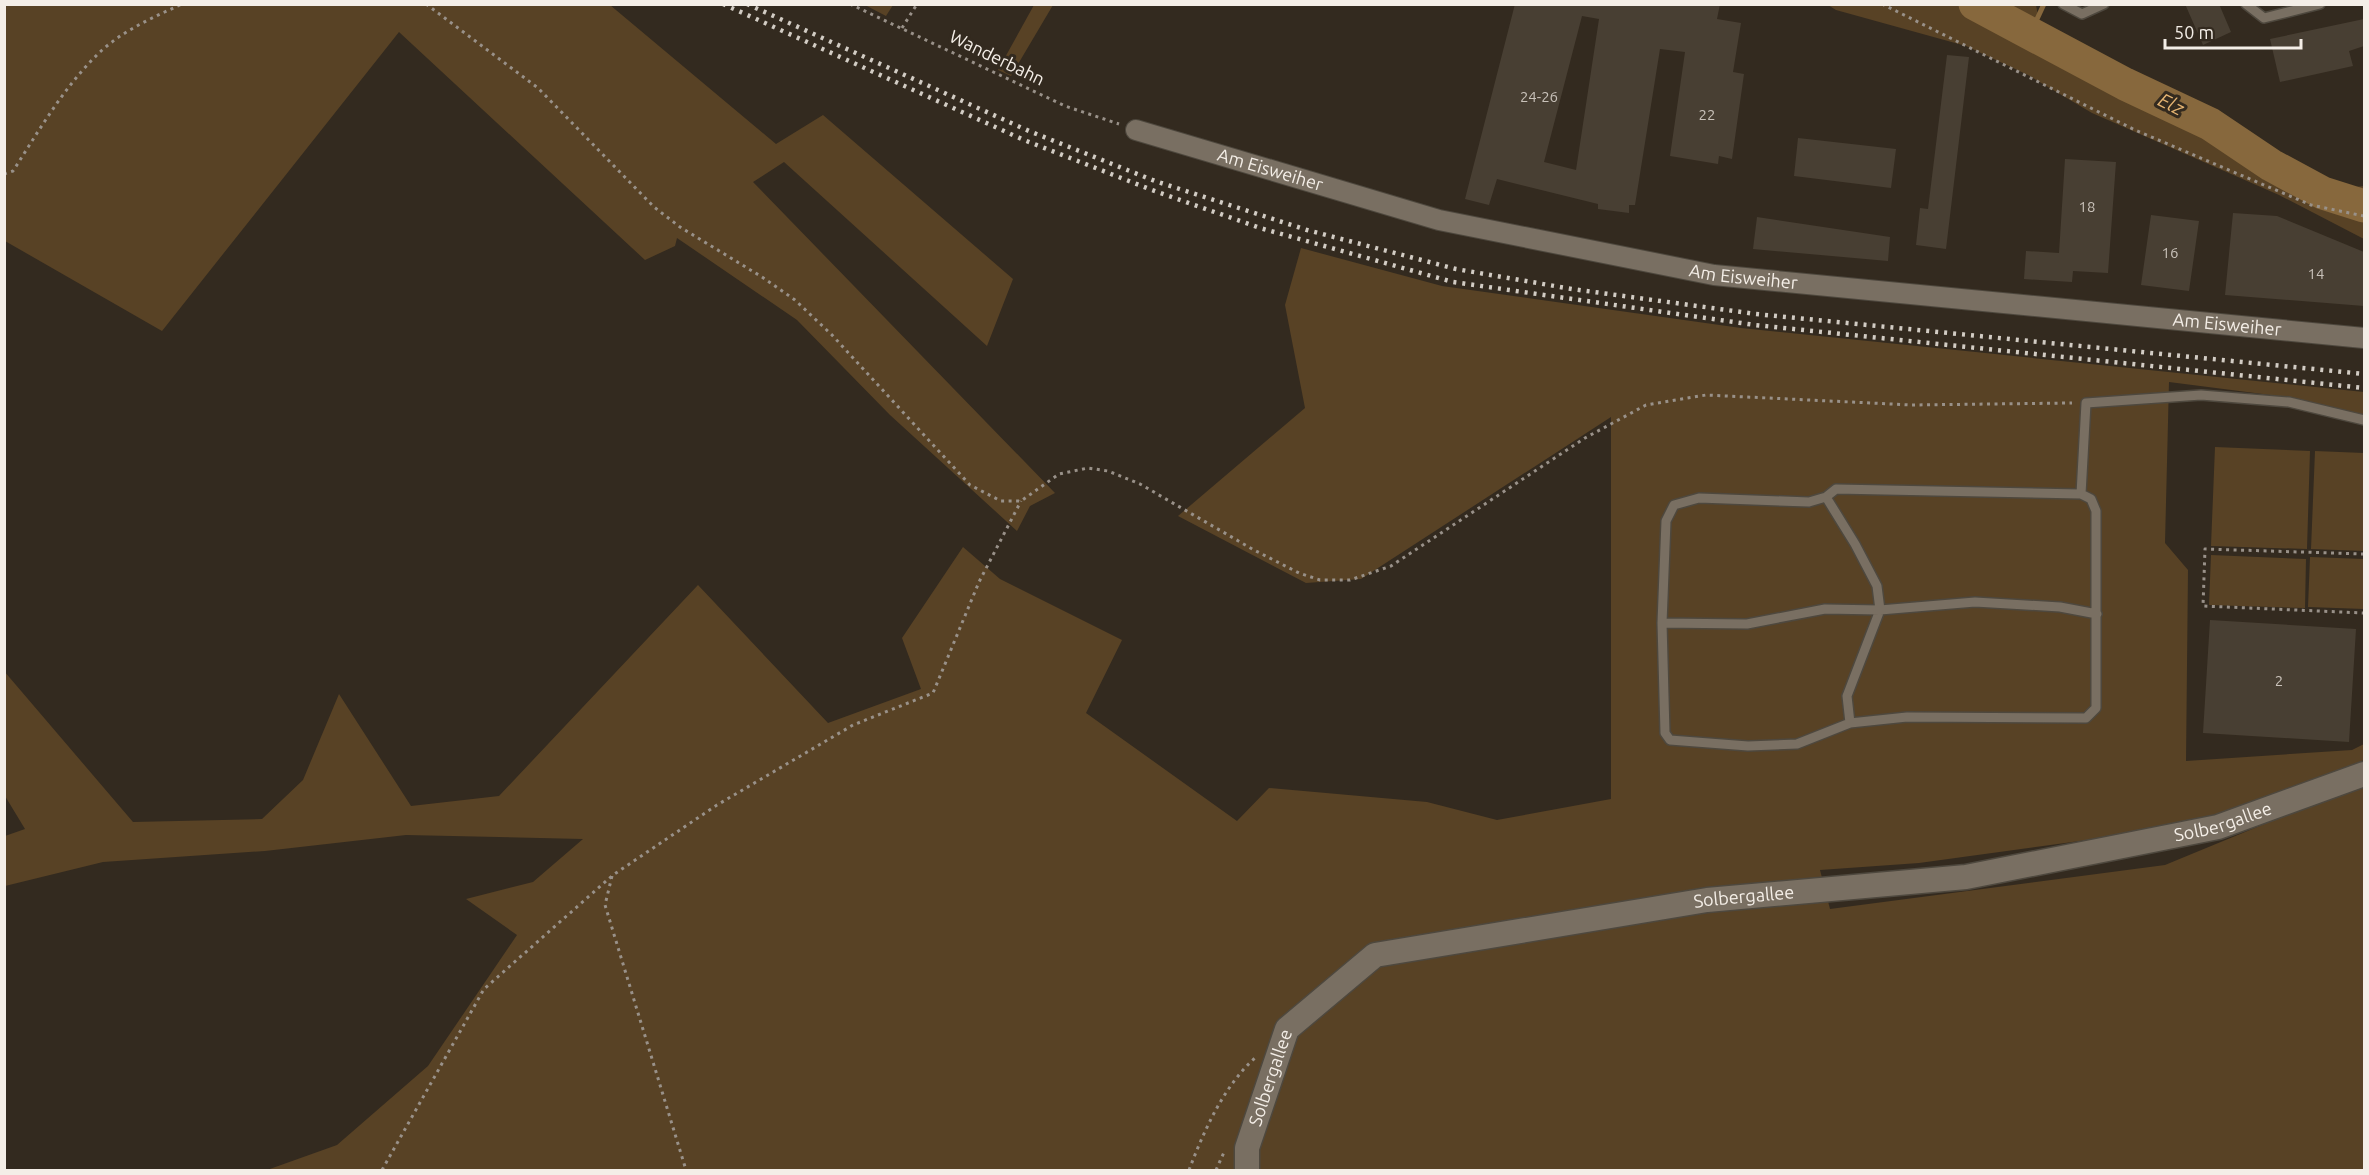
<svg xmlns="http://www.w3.org/2000/svg" width="2369" height="1175" font-family="Ubuntu,sans-serif">
	<rect width="100%" height="100%" fill="#332a1f"/>
	<path fill="#584225" d="M4 5H610L776 144 823 115 1013 279 987 346 784 162 753 182 1055 493 1030 506 1017 531 890 415 797 320 677 238 675 246 645 260 399 32 162 331 5 241Z
		M865 5H893L886 16Z
		M1034 5H1053L1011 76 998 70Z
		M1828 5H2036L2040 27 2330 190 2364 186V239L2279 195 2092 113 2028 75 1966 46 1836 10Z
		M1301 248 1442 286 1741 328 2364 392V415L2294 398 2169 382 2165 543 2188 570 2186 761 2352 750 2364 744V760L2212 823 1919 863 1820 870 1830 909 2165 865 2364 783V1170H267L337 1145 428 1066 517 935 466 899 533 882 583 839 406 835 265 851 103 862 5 886V836L25 829 5 796 4 671 133 822 262 819 303 780 339 694 411 806 499 796 698 585 828 723 921 689 902 638 963 547 1000 579 1122 640 1086 713 1237 821 1269 788 1427 802 1497 820 1611 799V417L1361 579 1306 583 1178 516 1305 408 1285 305Z
		M2215 447 2310 451 2307 549 2211 546Z
		M2315 451 2364 453V551L2311 549Z
		M2211 555 2306 559 2305 608 2209 605Z
		M2310 557 2364 559V609L2308 607Z"/>
	<g fill="none" stroke-linecap="round" stroke-linejoin="round">
		<path stroke="#87683d" stroke-width="5" d="M2031 32 2044 4"/>
		<path stroke="#87683d" stroke-width="33" d="M1975 4 2125 84 2210 124 2271 165 2323 193 2364 206"/>
	</g>
	<path fill="#483f33" fill-rule="evenodd" d="M1515 4H1720L1717 19 1741 23 1733 72 1744 74 1732 159 1719 156 1718 164 1670 156 1685 52 1660 49 1635 205H1629V213L1598 209V204L1497 179 1489 205 1465 199ZM1582 16 1599 19 1576 170 1544 162Z
		M2185 4H2219L2231 32 2203 45Z
		M2364 19V46L2349 51 2353 66 2280 82 2270 39Z
		M1947 55 1969 57 1946 249 1916 245 1920 208 1928 209Z
		M1798 138 1896 149 1891 188 1794 176Z
		M2065 159 2116 162 2108 273 2073 271 2072 282 2024 279 2026 251 2059 253Z
		M2233 213 2277 216 2364 252V306L2225 295Z
		M2151 215 2199 221 2189 291 2141 285Z
		M1757 217 1890 237 1888 261 1753 249Z
		M2210 620 2356 629 2349 742 2203 733Z"/>
	<g fill="none" stroke-linecap="round" stroke-linejoin="round">
		<g stroke="#4e483e" stroke-width="12">
			<path id="service" d="M2063 4 2082 14 2104 4
				M2246 4 2264 18 2320 4
				M1826 497 1836 489 2081 494
				M1662 623 1747 624 1825 609 1880 610 1975 602 2060 607 2097 614
				M1850 723 1847 696 1880 610 1877 586 1855 544 1826 497 1809 502 1699 498 1674 505 1666 521 1662 623 1665 733 1670 740 1748 746 1797 744 1850 723 1907 717 2086 718 2096 708V511L2091 499 2081 494 2086 403 2201 395 2289 402 2364 420"/>
		</g>
		<g stroke="#4e483e" stroke-width="22">
			<g id="minor">
				<path id="s1" d="M1136 130 1439 220 1714 275 2364 338"/>
			</g>
		</g>
		<g stroke="#4e483e" stroke-width="27">
			<g id="tertiary">
				<path id="s2" d="M1247 1170V1148L1287 1029 1375 955 1707 900 1966 877 2218 827 2364 774"/>
			</g>
		</g>
		<path stroke="#999189" stroke-width="3" stroke-dasharray="3 4.5" stroke-linecap="butt" d="M426 4 538 88 654 207 680 227 762 277 795 300 832 335 970 485 1001 501H1021L1059 474 1088 468 1108 471 1140 484 1254 550 1299 573 1320 580H1350L1391 566 1585 438 1646 405 1706 395 1912 405 2072 403
			M850 4 1065 106 1119 124
			M1882 4 2135 130 2311 205 2364 216
			M902 28 917 4
			M4 174 13 171C40 129 65 85 101 51 124 30 154 17 182 4
			M2364 554 2205 549 2203 606 2364 613
			M612 876 605 905 686 1170
			M382 1170 484 989 613 875 717 805 853 725 933 693 979 582 1021 501
			M1189 1170C1204 1131 1223 1087 1255 1058
			M1216 1170 1225 1150"/>
		<use href="#service" stroke="#796f62" stroke-width="9"/>
		<use href="#minor" stroke="#796f62" stroke-width="20"/>
		<use href="#tertiary" stroke="#796f62" stroke-width="24"/>
		<path stroke="#d2ccc4" stroke-width="4.5" stroke-dasharray="3 6" stroke-linecap="butt" d="M723 4 1024 140 1152 190 1260 228 1453 282 1755 325 2364 388
			M747 4 1029 131 1155 181 1307 230 1456 269 1572 289 1756 314 2364 374"/>
	</g>
	<g text-anchor="middle" stroke-width="6" stroke-linejoin="round" paint-order="stroke">
		<g font-size="15" fill="#c9c2ba">
			<text x="1539" y="102">24-26</text>
			<text x="1707" y="120">22</text>
			<text x="2087" y="212">18</text>
			<text x="2170" y="258">16</text>
			<text x="2316" y="279">14</text>
			<text x="2279" y="686">2</text>
		</g>
		<g font-size="18" fill="#f4eee7" stroke="#332a1f">
			<text transform="translate(997 58) rotate(26)" y="6">Wanderbahn</text>
			<text dy="6" stroke="none"><textPath href="#s1" startOffset="140">Am Eisweiher</textPath></text>
			<text dy="6" stroke="none"><textPath href="#s1" startOffset="626">Am Eisweiher</textPath></text>
			<text dy="6" stroke="none"><textPath href="#s1" startOffset="1112">Am Eisweiher</textPath></text>
			<text dy="6" stroke="none"><textPath href="#s2" startOffset="1122">Solbergallee</textPath></text>
			<text dy="6" stroke="none"><textPath href="#s2" startOffset="636">Solbergallee</textPath></text>
			<text dy="6" stroke="none"><textPath href="#s2" startOffset="96">Solbergallee</textPath></text>
		</g>
		<g font-size="20" font-style="italic" fill="#e5b472" stroke="#332a1f">
			<text transform="translate(2171 104) rotate(27)" y="7">Elz</text>
		</g>
	</g>
	<rect width="2369" height="1175" fill="none" stroke="#f4eee7" stroke-width="12"/>
	<path d="M2165 39v9h136v-9" fill="none" stroke="#f4eee7" stroke-width="3"/>
	<text x="2174" y="39" font-size="18" fill="#f4eee7" stroke="#332a1f" stroke-width="4.5" paint-order="stroke">50 m</text>
</svg>
